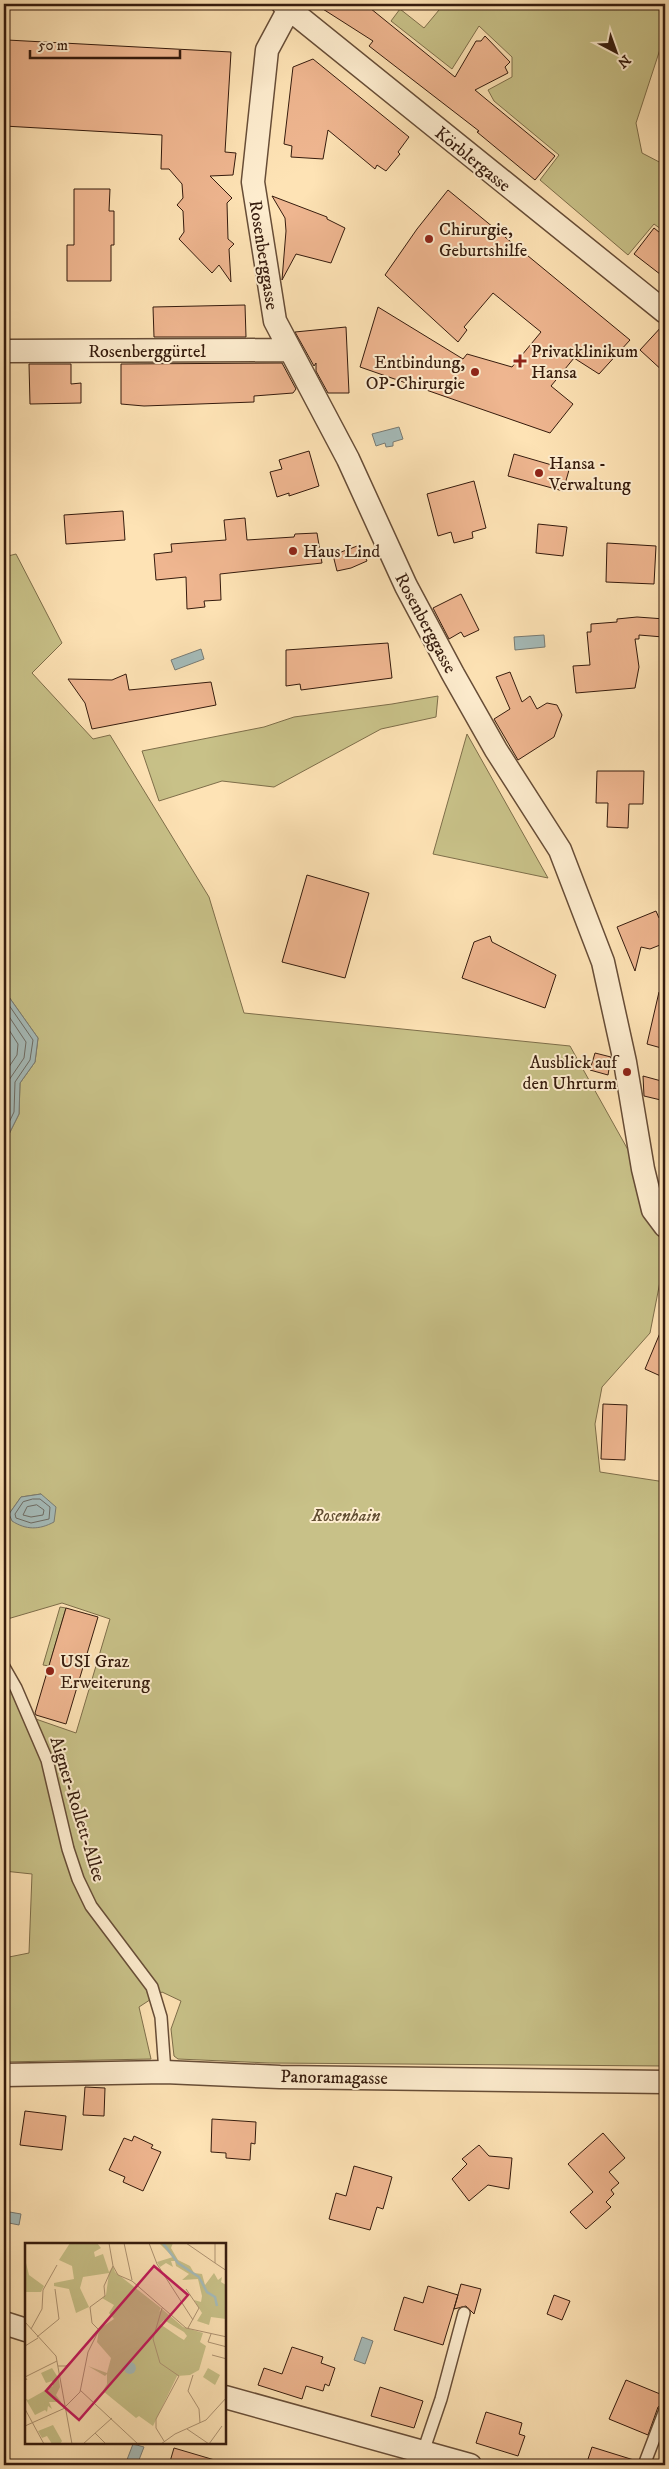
<svg xmlns="http://www.w3.org/2000/svg" width="669" height="2469" font-family="'IM FELL DW Pica',serif">
	<rect width="100%" height="100%" fill="#fee3b5"/>
	<filter id="stains"><feTurbulence type="fractalNoise" baseFrequency=".004" numOctaves="4"/><feColorMatrix values="0 0 0 0 .2 0 0 0 0 .09 0 0 0 0 .02 0 0 0 .5 -.17"/></filter>
	<radialGradient id="worn" r=".72"><stop offset=".6" stop-color="#630" stop-opacity="0"/><stop offset="1" stop-color="#630" stop-opacity=".3"/></radialGradient>
	<path fill="#c8c188" stroke="#7e6e4a" fill-rule="evenodd" d="M444 4H665V34L636 123 642 153 665 165V232L654 224 628 255 540 180 559 155 494 101 488 90 512 77V57L479 26 452 69 391 21 400 9 424 28Z
		M16 554 62 643 32 673 93 739 110 735 209 897 244 1013 570 1046 665 1216V1256L650 1333 602 1387 595 1424 600 1472 665 1482V2066L269 2063 178 2059 174 2056 171 2029 181 2001 162 1992 139 2007 151 2059 4 2062V1958L29 1953 32 1874 4 1871V1667L30 1717 76 1733 110 1619 62 1603 4 1620V1144L19 1114 20 1083 35 1062 38 1038 4 990V557ZM41 1494 9 1514 21 1497Z
		M438 696 436 717 381 729 274 787 222 781 159 801 142 751 264 727 294 717 392 704Z
		M467 734 548 878 433 854Z
		M60 1607 66 1608 49 1666 43 1665Z"/>
	<path fill="#a5bbb9" stroke="#787b74" d="M399 427 403 439 393 442V446L386 447 385 443 376 446 372 434Z
		M544 635 545 647 515 650 514 637Z
		M201 649 204 659 175 670 171 660Z
		M4 990 38 1038 35 1062 20 1083 19 1114 4 1144Z
		M41 1494 56 1507 54 1522C39 1530 26 1530 12 1521L9 1514 21 1497Z
		M4 2211 21 2214 19 2225 4 2222Z
		M362 2337 373 2341 365 2364 354 2360Z
		M133 2444 144 2447 137 2465H125Z"/>
	<g fill="none" stroke-linecap="round" stroke-linejoin="round">
		<path stroke="#6d6b63" stroke-width="1" d="M4 998 33 1040 30 1060 15 1082 14 1112 4 1133
			M4 1009 26 1042 24 1058 9 1080 8 1110 4 1119
			M4 1022 18 1044 17 1055 4 1074
			M33 1499H40L50 1507 49 1519 31 1523 16 1518 15 1514 23 1502Z
			M37 1505 44 1510 43 1515 31 1517 23 1515 27 1507Z"/>
	</g>
	<path fill="#efb690" stroke="#351b0d" d="M315 4H365L455 77 476 41H481L485 36 510 62 505 67 508 73 475 90 555 156 535 180 477 132 479 131 369 46 373 41Z
		M7 40 231 52 225 152 236 153 233 175 210 176 232 198 227 203 228 239 234 244 229 249 231 282 219 265 212 273 179 239 184 232 183 211 177 205 183 198 182 184 169 169H161L162 135 4 126Z
		M313 59 409 137 398 152 400 154 386 171 377 165 375 169 328 130 323 159 291 157 292 146 284 144 293 67Z
		M74 189H110L109 211H114V245H111V281H67V245H74Z
		M448 190 630 340 599 374 574 358 551 386 573 404 550 433 360 367 378 307 463 359 467 354 512 367 541 332 493 293 464 327 467 330 458 342 385 275 417 229Z
		M272 196 327 217V219L345 228 331 263 296 254 282 280 286 231 285 218Z
		M654 228 665 237V278L634 254Z
		M245 305 246 337H154L153 307Z
		M663 325H665V373L640 350Z
		M346 327 349 393H328L316 371V363L314 366 295 332Z
		M282 363 296 389 293 393 254 396V402L144 406 121 404V364Z
		M29 364H71V384L81 383V403L30 404Z
		M309 451 319 486 289 496V493L277 497 270 472 282 469 279 460Z
		M514 454 569 470 563 491 508 476Z
		M474 481 486 528 472 532 473 538 454 543 451 532 438 536 427 494Z
		M123 511 125 540 66 544 64 515Z
		M245 518 247 540 294 537 295 534 317 533 322 563 220 574 221 600 204 601 205 607 187 609 186 577 156 580 154 554 172 552 171 544 226 540 224 520Z
		M538 524 567 527 563 556 536 553Z
		M607 543 656 546 654 584 606 582Z
		M360 545 367 561 351 568 337 571 333 555Z
		M461 594 479 630 464 637 461 632 449 639 433 608Z
		M637 617 665 619 663 637 639 635V639H635L639 667 635 688 576 693 573 666 590 665 587 632H591V624L617 622V619Z
		M388 643 392 678 301 690 300 684 286 686V650Z
		M510 672 522 702 530 696 537 709 547 703 557 705 562 715 554 737 518 760 494 719 510 709 496 677Z
		M126 674 129 690 211 682 216 705 92 729 85 703 68 679 112 680Z
		M597 771H644L643 804H629L628 828 607 827 608 803H596Z
		M307 875 369 893 345 978 282 962Z
		M656 911 659 918 665 915V943L650 949 641 947 635 971 617 927Z
		M490 936 492 942 556 975 545 1008 462 978 474 942Z
		M659 992 665 993V1049L647 1044Z
		M595 1053 611 1057 608 1075 590 1070Z
		M643 1076 665 1082V1101L644 1096Z
		M665 1321V1378L645 1369Z
		M603 1404 627 1405 625 1460 601 1459Z
		M66 1608 98 1617 66 1724 36 1715 35 1713Z
		M85 2087 105 2088 104 2116 83 2115Z
		M25 2111 66 2116 62 2150 20 2145Z
		M212 2119 256 2122 255 2144 251 2143 250 2160 226 2158V2153L211 2152Z
		M603 2133 625 2158 609 2172 619 2183 611 2190 614 2194 606 2202 611 2207 586 2229 570 2212 593 2192 568 2164Z
		M134 2136 153 2145 151 2148 161 2152 143 2191 123 2182 125 2177 109 2170 124 2138 132 2141Z
		M479 2145 489 2156 512 2158 509 2189 488 2185 469 2201 452 2179 467 2164 462 2159Z
		M354 2166 392 2177 383 2209 377 2207 370 2230 329 2219 336 2193 346 2196Z
		M461 2284 481 2289 474 2314 466 2306 454 2309Z
		M428 2286 458 2295 443 2345 394 2330 404 2297 423 2303Z
		M554 2295 570 2301 562 2320 547 2314Z
		M292 2347 323 2357 321 2363 335 2368 329 2386 325 2384 323 2391 306 2386 302 2399 258 2385 264 2368 282 2374Z
		M626 2380 665 2396V2403L658 2407 648 2435 609 2419Z
		M380 2387 423 2401 414 2428 371 2416Z
		M486 2412 522 2423 519 2434 525 2436 518 2456 476 2443Z
		M592 2447 637 2461V2465H586Z
		M174 2448 218 2461 217 2465H169Z"/>
	<g fill="none" stroke-linecap="round" stroke-linejoin="round">
		<g stroke="#674d37" stroke-width="14">
			<path id="service" d="M4 1667 16 1688 47 1760 68 1849 78 1879 91 1906 152 1987 161 2017 165 2072
				M423 2452 441 2399 464 2313
				M644 2465 665 2410"/>
		</g>
		<g stroke="#674d37" stroke-width="25">
			<path id="minor" d="M283 4 665 312
				M289 9 267 50 253 182 275 321 348 459 406 586 453 674 496 750 560 850 603 962 625 1062 643 1169 653 1210 665 1226
				M4 351 290 350
				M4 2075 165 2072 280 2077 665 2082
				M4 2323 26 2330
				M225 2397 470 2465"/>
		</g>
		<use href="#service" stroke="#feedcf" stroke-width="11"/>
		<use href="#minor" stroke="#feedcf" stroke-width="22"/>
	</g>
	<g fill="#8f2418" stroke="#feedcf" stroke-width="2">
		<circle cx="429" cy="239" r="5"/>
		<path d="M517.5 353.5h5v5h5v5h-5v5h-5v-5h-5v-5h5z"/>
		<circle cx="475" cy="372" r="5"/>
		<circle cx="539" cy="473" r="5"/>
		<circle cx="293" cy="551" r="5"/>
		<circle cx="627" cy="1072" r="5"/>
		<circle cx="50" cy="1671" r="5"/>
	</g>
	<g text-anchor="middle" stroke-width="4" stroke-linejoin="round" paint-order="stroke">
		<g font-size="18" fill="#351b0d" stroke="#feedcf">
			<text transform="translate(473 159) rotate(39)" y="6">Körblergasse</text>
			<text transform="translate(264 255) rotate(81)" y="6">Rosenberggasse</text>
			<text x="147" y="357">Rosenberggürtel</text>
			<text transform="translate(426 623) rotate(62)" y="6">Rosenberggasse</text>
			<text transform="translate(78 1809) rotate(73)" y="6">Aigner-Rollett-Allee</text>
			<text transform="translate(334 2077) rotate(1)" y="6">Panoramagasse</text>
		</g>
		<g font-size="18" fill="#351b0d" stroke="#feedcf" text-anchor="start">
			<text x="439" y="235">Chirurgie,<tspan x="439" dy="21">Geburtshilfe</tspan></text>
			<text x="531" y="357">Privatklinikum<tspan x="531" dy="21">Hansa</tspan></text>
			<text x="465" y="368" text-anchor="end">Entbindung,<tspan x="465" dy="21">OP-Chirurgie</tspan></text>
			<text x="549" y="469">Hansa -<tspan x="549" dy="21">Verwaltung</tspan></text>
			<text x="303" y="557">Haus Lind</text>
			<text x="617" y="1068" text-anchor="end">Ausblick auf<tspan x="617" dy="21">den Uhrturm</tspan></text>
			<text x="60" y="1667">USI Graz<tspan x="60" dy="21">Erweiterung</tspan></text>
		</g>
		<g font-size="18" font-style="italic" fill="#614d32" stroke="#feedcf">
			<text x="346" y="1521">Rosenhain</text>
		</g>
	</g>
	<g transform="translate(25 2243)">
		<rect width="201" height="201" fill="#fee3b5"/>
		<path d="M45 0H72L76 5 69 9 70 14 78 11 84 29 88 23 90 29 136 65 134 69 137 66 158 84 178 90 175 99 181 103 174 127 165 132 152 133 128 183 114 173 111 175 78 148 82 141V131L80 133 63 123 82 130 86 115 72 99 74 86 89 76 84 70 89 62 77 55 81 52 84 30 58 34 55 45 64 64 51 70 44 46 29 43V40L49 36 47 23 34 17ZM139 77 159 89 162 93 159 97 154 94 135 81ZM134 0H148L146 5 153 17 165 23 169 30 177 31 180 42 189 30 193 37 197 34 196 39 201 42V76L186 74 184 82 172 78 177 70 169 57 176 59 177 53 173 36 157 37 164 31 151 23 150 18H146L148 24 141 20 135 24 132 19 148 14ZM0 16 4 32 19 43 16 49H0ZM27 125 34 136 35 144 31 152 36 159H24L27 166 23 163 22 169 20 167 10 172 0 155 3 157 28 143 27 138 21 140 16 130ZM183 125 195 132 190 142 178 134ZM28 182 37 198 35 201H27L22 193 17 195 13 188Z" fill="#c8c188" fill-rule="evenodd"/>
		<path d="M99 125a6 6 0 1 1 12 0a6 6 0 1 1-12 0Z" fill="#a5bbb9"/>
		<path fill="none" stroke="#a5bbb9" stroke-width="2.5" d="M138 0 153 20 174 34 182 49 190 54 192 63"/>
		<path fill="none" stroke="#ae9372" stroke-width="1" d="M84 0 88 23 93 32 107 38 161 85 202 94M99 0 107 37M124 0 132 21 168 77M161 0 190 20M190 0V20L202 28M161 46 174 65 163 85M137 65 128 96 135 120 154 133M0 79 31 113 47 201M6 86 17 66 18 47 32 22M186 91 183 99 202 104M12 94 34 76 30 46M0 103 13 95M187 112 202 116M33 123H41L48 116M168 132 163 148 174 166 175 180M2 137 0 134 32 118M55 147 113 201M40 164 55 149 63 109 74 87 67 80 65 64 80 53 79 43 88 23M0 166 19 201M0 183 40 165M162 186 184 201M70 190 81 201M139 198 131 185V176L154 133M58 201 87 175M136 201 150 191 181 177 202 154M184 201 197 183"/>
		<path fill="#c2185b" fill-opacity="0.15" stroke="#c2185b" stroke-width="2.5" d="M129 23 163 52 54 177 21 148Z"/>
		<rect width="201" height="201" fill="none" stroke="#351b0d" stroke-width="2.5"/>
	</g>
	<rect width="669" height="2469" fill="none" stroke="#fee3b5" stroke-width="20"/>
	<rect x="5" y="5" width="659" height="2459" fill="none" stroke="#351b0d" stroke-width="2.5"/>
	<rect x="10" y="10" width="649" height="2449" fill="none" stroke="#351b0d"/>
	<g transform="translate(616 52) rotate(139)" stroke="#feedcf" stroke-width="4" paint-order="stroke">
	<path d="M0-4L9 19L0 12L-9 19Z" fill="#351b0d"/>
	<text y="-8" font-size="14" font-weight="bold" text-anchor="middle" fill="#351b0d">N</text>
	</g>
	<path d="M30 50v8h150v-8" fill="none" stroke="#351b0d" stroke-width="2.5"/>
	<text x="38" y="50" font-size="15" fill="#351b0d" stroke="#feedcf" stroke-width="4" paint-order="stroke">50 m</text>
	<rect width="100%" height="100%" filter="url(#stains)"/>
	<rect width="100%" height="100%" fill="url(#worn)"/>
</svg>
